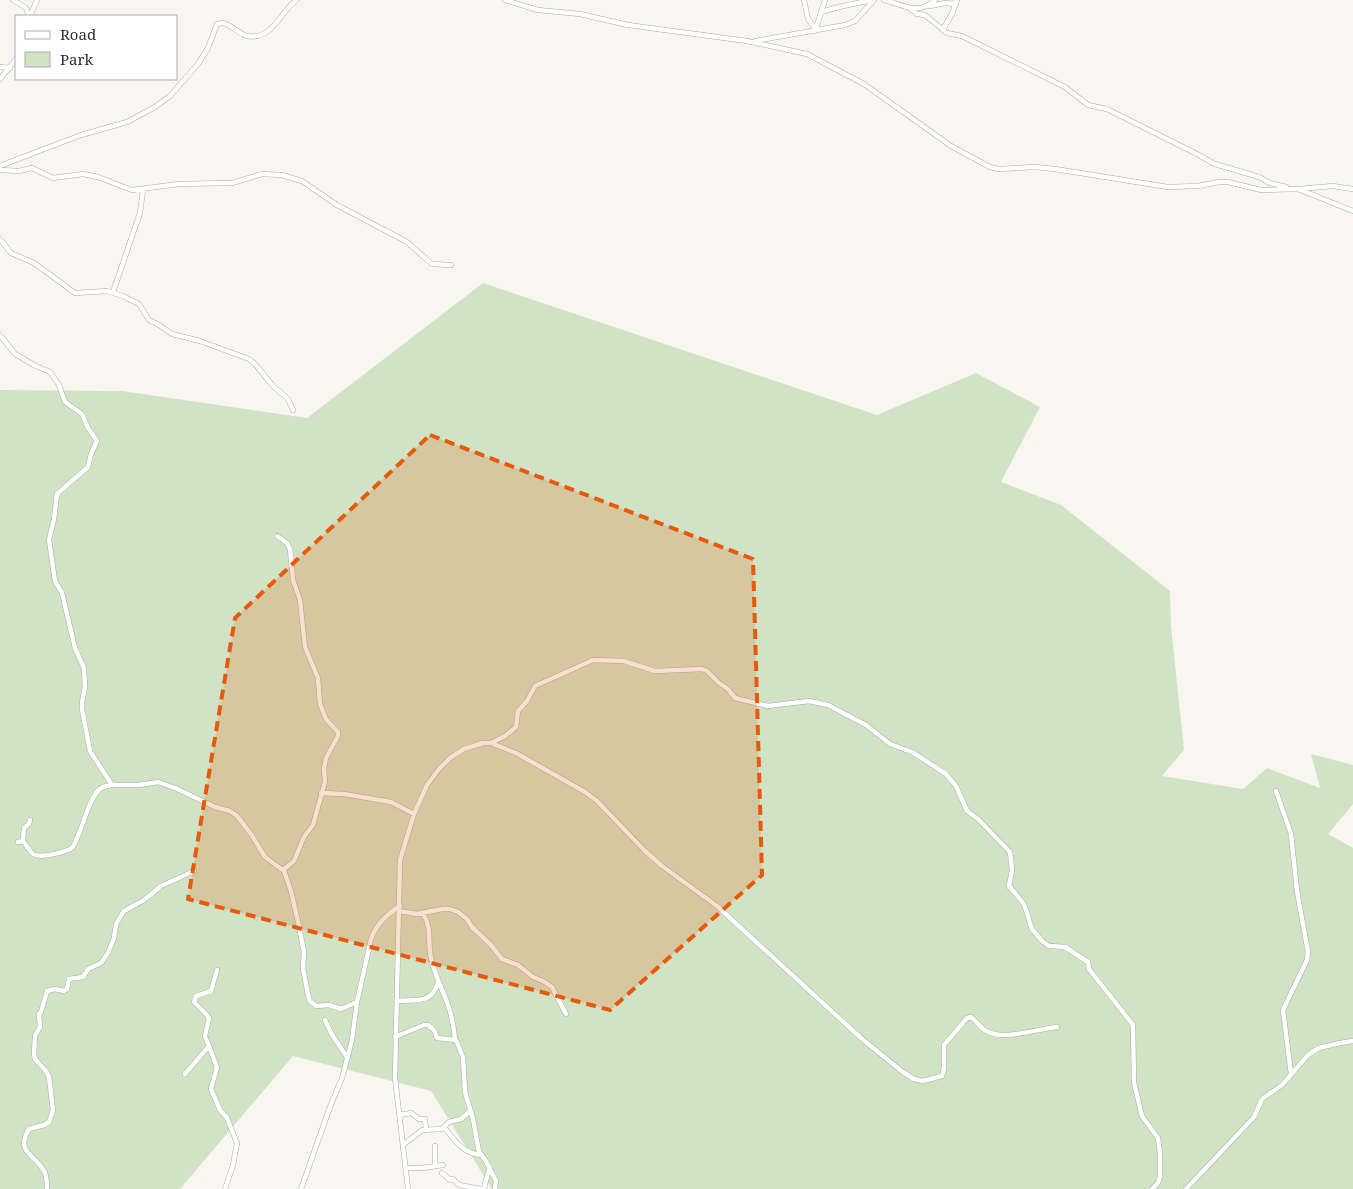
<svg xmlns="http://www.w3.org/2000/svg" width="1353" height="1189" font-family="'Noto Serif',serif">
	<rect width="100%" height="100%" fill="#f9f6f1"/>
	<path fill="#d1e3c5" d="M483 283 877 415 976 373 1040 407 1001 482 1061 505 1170 591 1171 626 1184 750 1162 776 1243 789 1267 768 1320 788 1311 754 1353 765V804L1328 834 1353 848V1189H492L431 1091 293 1056 180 1189H0V390L122 391 307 418Z"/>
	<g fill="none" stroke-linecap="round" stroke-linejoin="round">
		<g stroke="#acaaa5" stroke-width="5.5">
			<path id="street" d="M13 0 26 8 29 16
				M505 0 538 10 580 14 628 25 747 41 807 54 864 84 951 146 990 167 999 169 1035 167 1055 169 1168 187 1198 186 1219 182H1228L1261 190 1298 189 1353 211
				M804 0 808 19 815 28
				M884 0C904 5 917 16 935 0
				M930 6 945 3 956 4
				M908 7 917 14 925 15 947 33 962 36 1065 87 1088 105 1107 109 1197 154 1215 164 1259 177 1270 183 1286 187
				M821 12 843 6 872 0
				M30 16 37 0
				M943 29 952 14 957 0
				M815 31 825 0
				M755 41 845 25 855 21 874 0
				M0 67 10 68
				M0 79 16 59
				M0 166 81 135 127 122 155 107 170 96 198 64 208 48 217 24 222 23 226 24C233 27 240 34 247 36 273 41 280 11 297 0
				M0 170 19 171 32 168 53 178 83 174 98 177 132 190 179 184 232 183 262 174 282 175 302 181 337 205 407 242 432 264 451 265
				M1299 189 1333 186 1353 189
				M0 239 11 253 34 263 75 293 107 291 123 296 139 304 149 320 159 325 172 334 200 341 249 359 255 364 272 385 288 399 293 410
				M113 292 140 213 143 190
				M0 335 15 354 36 366 50 372 59 385 65 402 82 414 88 428 97 441 91 454 88 467 57 494 54 519 49 540 55 581 62 593 75 648 84 668 85 687 82 702V709L90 751 112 785H139L158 782 175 788 215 807 230 811 237 816 251 834 265 857 284 871 291 891 299 926 304 952 303 968 308 995 310 1001 316 1006 329 1005 341 1009 357 1002
				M277 536 287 543 290 549 293 580 300 600 305 647 318 678 320 704 326 719 338 732V736L326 758 324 769 325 782 313 825 304 837 294 861 283 870
				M491 743 505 736 516 727 518 711 527 701 535 686 593 660 624 661 655 671 702 669 707 671 719 683 728 689 735 698 739 699 768 706 809 701 828 705 866 725 890 744 912 752 946 774 956 786 967 811 978 819 1010 852 1012 870 1009 886 1024 904 1032 929 1042 941 1049 946 1065 947 1088 962 1089 969 1133 1025 1134 1083 1142 1116 1158 1138 1160 1154V1177L1158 1183 1152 1189
				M1276 791 1291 834 1297 891 1308 952 1307 960 1283 1010 1291 1074
				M321 793 344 794 391 802 414 814
				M23 841 24 828 29 824 30 820
				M18 842 23 841C26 845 29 850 33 854 40 859 65 852 72 848 81 835 89 796 100 789 103 786 108 786 111 785
				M399 911 417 914 442 909H450L458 912 467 919 472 927 491 945 502 959 518 965 533 977 543 981 552 987 566 1014
				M423 913C433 931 427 940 431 958 435 975 442 989 448 1005 452 1016 454 1028 455 1039
				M217 970 211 991 196 996 194 1002 206 1014 209 1018 205 1036 217 1067 211 1089 220 1110 227 1118 237 1143 233 1165 225 1189
				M397 1001C415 999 431 1005 438 983
				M325 1020 331 1033 347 1057
				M395 1037 424 1025H428L434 1030 437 1038 456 1040 463 1057 465 1092 473 1119 479 1152 486 1161 496 1181 495 1189
				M185 1074 209 1046
				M400 1115 411 1113 419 1119H425L426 1130
				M444 1127C455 1141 463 1154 482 1155
				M403 1145 422 1130 442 1129 449 1122 461 1119 470 1111
				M435 1146V1166
				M406 1168H423L443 1165
				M442 1173 450 1180 453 1179 459 1185 481 1189
				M47 1189C47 1184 47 1178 45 1173 37 1154 14 1154 29 1129L44 1125 49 1122 53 1110 49 1077 46 1071 35 1059 34 1054 35 1036 40 1027 39 1014 41 1012 47 991 55 989 64 991 67 989 69 979 83 977 88 969 101 963 108 953 114 938 116 924 124 911 144 900 161 886 194 871
				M301 1189 330 1107 342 1078 352 1040 357 1002 371 939C376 925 387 914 400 906
				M408 1189 395 1078 400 860 414 814 427 785 439 769 450 758 464 749 483 743H491L516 753 585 792 597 801 645 851 662 866 717 906 861 1038 904 1073 914 1079 923 1081 942 1076 944 1068V1045L967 1018 971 1017C976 1021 980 1027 986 1031 1003 1041 1038 1029 1057 1027
				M484 1189 486 1180 490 1168
				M1186 1189 1254 1117 1262 1099 1282 1085 1308 1055 1319 1048 1340 1043 1353 1041"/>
		</g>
		<use href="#street" stroke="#fff" stroke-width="4.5"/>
	</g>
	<path fill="#e8590c" fill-opacity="0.2" stroke="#e8590c" stroke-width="4" stroke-dasharray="10 6" stroke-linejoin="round" d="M430 435 753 559 762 875 610 1010 188 899 235 618Z"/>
	<rect x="15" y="15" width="162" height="65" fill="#ffffff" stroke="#acacab"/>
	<rect x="25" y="31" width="25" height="8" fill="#ffffff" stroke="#acacab"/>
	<text x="60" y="40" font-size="15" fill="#2f2f2d">Road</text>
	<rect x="25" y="52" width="25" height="15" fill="#d1e3c5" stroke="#acacab"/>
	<text x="60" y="65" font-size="15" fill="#2f2f2d">Park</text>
</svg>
